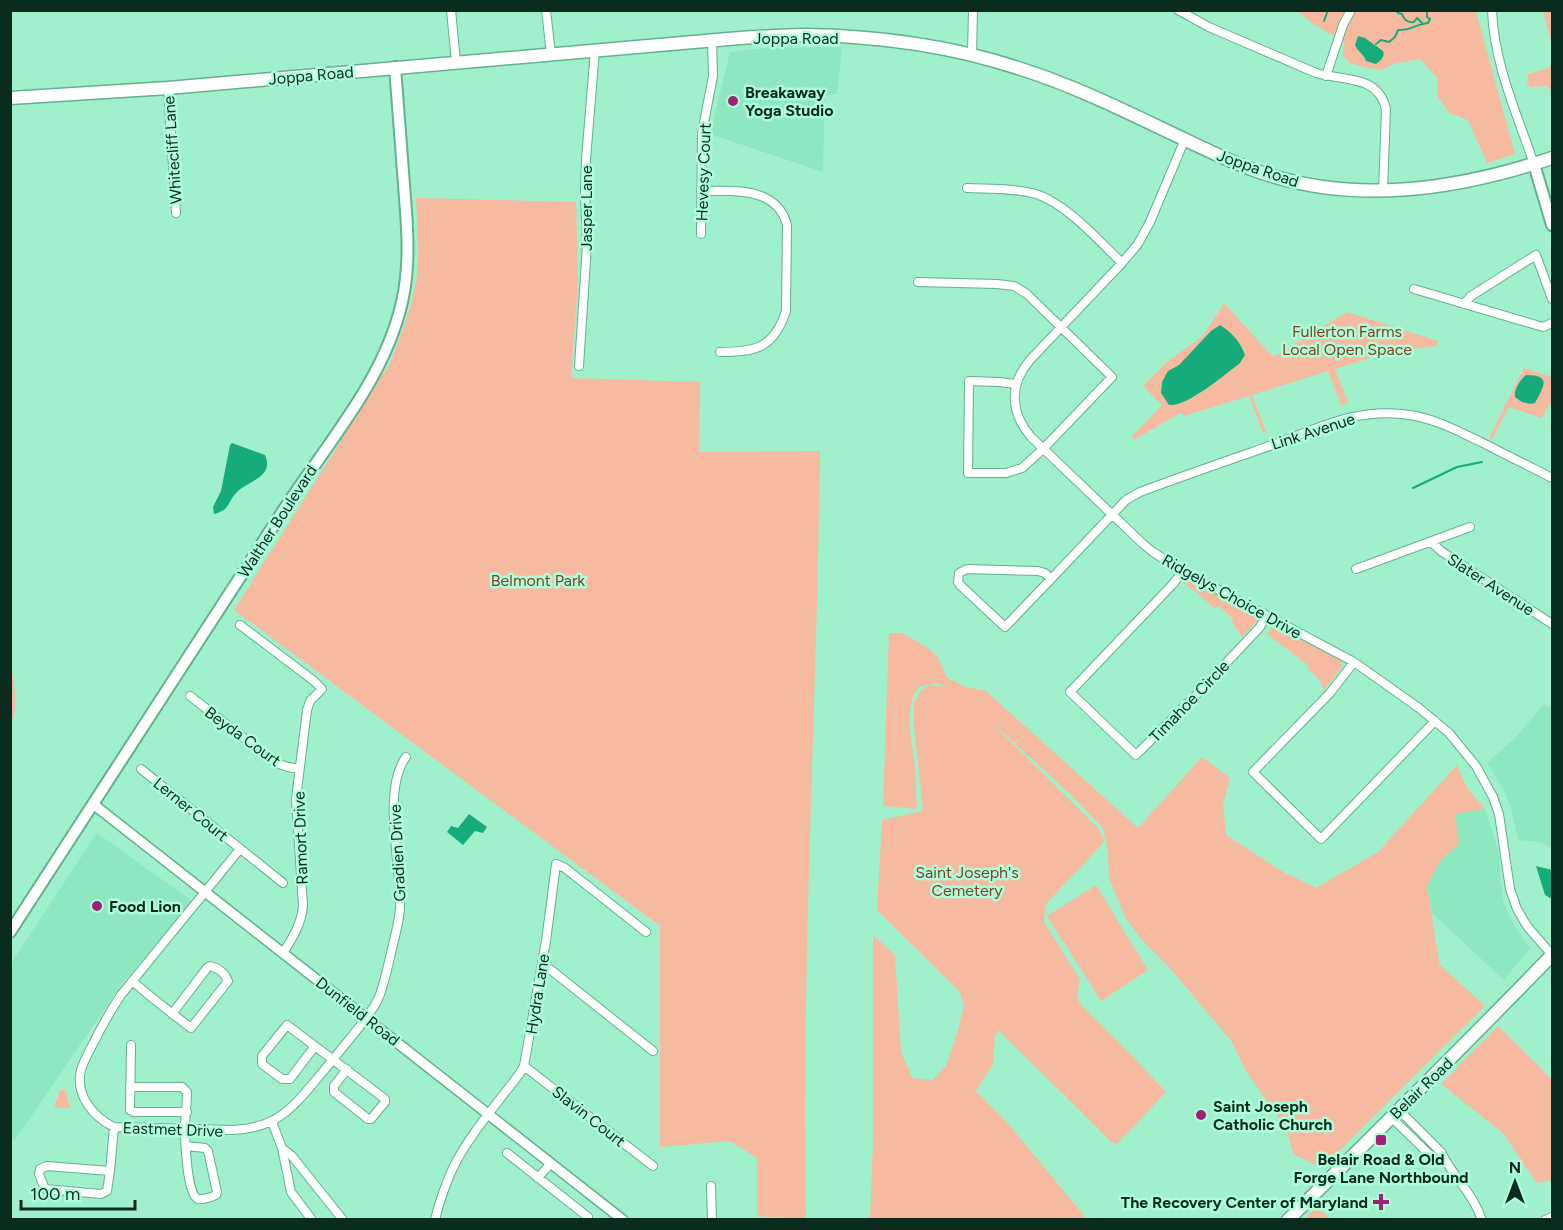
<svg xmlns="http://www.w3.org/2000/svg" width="1563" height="1230" font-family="Figtree,sans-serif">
	<rect width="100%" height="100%" fill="#a1f0cc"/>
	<path fill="#8de7bf" d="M842 47 837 94 825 96 823 172 710 134 730 52 763 48Z
		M1544 704 1552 708V848L1541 842 1518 840 1511 808 1504 790 1487 763 1516 737Z
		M1485 809 1498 849 1503 901 1514 925 1530 948 1504 980 1432 913 1427 887 1440 861 1459 843 1455 814Z
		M97 833 192 901 121 985 15 1140 10 1137 11 963Z"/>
	<path fill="#f6baa1" d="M1297 11H1476L1515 154 1487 163 1468 120 1449 113 1438 97 1437 78 1420 59 1393 64 1382 70 1368 68 1350 63 1343 56 1344 41 1316 26Z
		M1543 11H1552V45Z
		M1552 64V93L1548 86 1531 87 1527 84 1528 74 1549 68Z
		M416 198 576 202 578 283 571 378 700 382 699 452 820 451C817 707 801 963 806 1219L757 1216V1158L730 1141 660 1147V926L234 610 390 363C402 332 416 298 418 264 419 242 417 220 416 198Z
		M1224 303 1273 357 1347 312 1438 341 1437 346 1393 351 1335 369 1348 403 1341 405 1328 371 1252 395 1266 432 1263 433 1249 396 1184 416 1182 412 1134 440 1132 436 1162 405 1143 386 1168 361 1203 336Z
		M1524 368 1552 377V401L1541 418 1509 407 1492 440 1489 438Z
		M1187 578 1254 615 1257 617V621L1242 637 1232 623 1233 619 1219 606 1215 609 1196 592 1182 582Z
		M1273 625 1341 660 1342 667 1323 691 1321 681 1307 669 1308 665 1267 634Z
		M889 633H902L925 646 938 657 947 678 966 687 986 691 1138 828 1202 757 1230 778 1223 805 1226 835 1280 870 1316 888 1378 852 1457 765 1467 788 1485 809 1455 814 1459 843 1440 861 1427 887 1439 961 1440 965 1485 1006 1322 1168 1293 1154 1287 1130 1246 1071 1232 1042 1170 968 1140 938 1125 917 1109 878 1108 852 1103 828 1069 793 987 718 1099 829 1104 842 1046 904 1044 922 1080 979 1077 996 1080 1004 1135 1059 1166 1092 1117 1144 1111 1142 998 1030 995 1036 993 1064 976 1091 1010 1126 1087 1219H870L873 1142V935L895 955 901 1052 912 1078 933 1080 946 1066 957 1034 964 1006 960 992 877 910 882 820 923 811 914 725V703L920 692 929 685 945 687 938 683 920 686C901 708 913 741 915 767 916 781 916 795 917 809L883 806Z
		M11 666C14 684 19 707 11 723Z
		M1096 885 1148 970 1101 1001 1047 916Z
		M1498 1026 1552 1079V1180L1537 1183 1503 1133 1441 1084Z
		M60 1090H66L70 1108H54Z
		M1318 1206 1329 1219H1304Z"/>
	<path fill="#15ab7b" d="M1358 36 1365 38 1383 51C1385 57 1381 60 1376 64L1366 61C1364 54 1358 52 1355 45Z
		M1220 325C1232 333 1240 341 1245 355L1240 363C1224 375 1187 407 1169 405L1161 393 1162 382 1168 371 1179 365 1211 331Z
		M1526 375C1552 375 1544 386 1535 403 1528 405 1520 402 1515 397 1514 389 1520 380 1526 375Z
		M232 443 265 455C275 477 248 481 237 492 227 502 231 510 214 514L213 507 221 491 230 445Z
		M469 814 487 827 483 833 475 831 463 845 447 832 451 826 458 828Z
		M1536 866 1552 870V899L1545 895Z"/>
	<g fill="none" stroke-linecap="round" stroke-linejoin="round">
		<path stroke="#15ab7b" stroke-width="2" d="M1396 10 1398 13 1402 14C1404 20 1408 23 1414 22L1417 18 1423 24
			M1324 21 1328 10
			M1376 44 1381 40 1389 42 1395 37 1398 30C1412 31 1415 24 1428 23L1430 19 1427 17V10
			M1413 488 1457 467 1482 462"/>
		<g stroke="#62b18f" stroke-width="10">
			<path id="minor" d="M451 10 456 62
				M546 10 551 54
				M1178 10 1209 27 1316 73C1342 81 1378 74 1386 109L1383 191
				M1492 10C1494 64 1517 114 1534 164
				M972 55 973 10
				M1326 76 1343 25 1351 10
				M168 88 176 213
				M1185 139 1150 222 1138 244 1122 263 1030 360C1009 385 1010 412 1031 437L1142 543 1153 552 1183 571 1354 662 1419 708 1449 733 1476 766 1493 797 1499 814 1510 889 1517 909 1527 926 1552 955
				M967 188C990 189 1014 188 1036 194 1067 204 1099 241 1122 263
				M701 191C732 191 777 186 787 225L786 311C774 348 756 352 720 352
				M701 234 702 133 713 76 712 40
				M918 282 997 284 1014 286 1027 294 1112 377 1043 449 1022 468 1006 473H968L969 381 999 382 1016 384
				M1414 289 1543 327 1552 323
				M1464 304 1471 296 1536 255 1552 299
				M579 366 587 245 585 191 586 159 595 50
				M1431 542 1441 551 1552 624
				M967 569 1038 571 1045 573 1051 579 1005 627 960 585 958 582 959 573Z
				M1356 569 1470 527
				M1183 571 1173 584 1070 692 1136 755 1196 695 1260 627 1266 615
				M1051 579 1126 500 1140 492C1185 475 1232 459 1278 443 1323 426 1361 407 1410 415 1436 419 1460 432 1483 443 1506 455 1529 466 1552 478
				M240 625 314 681 322 689 310 701 307 710 296 799 303 906C301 925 293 937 283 953
				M1354 662 1330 693 1253 772 1321 839 1435 721
				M190 696 276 763 288 767 299 769
				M141 769 283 883
				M240 849 121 995C111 1010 103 1024 95 1040 90 1050 84 1060 81 1070 75 1095 93 1117 114 1127L233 1130C279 1128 294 1106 321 1074 332 1061 342 1048 353 1035 362 1023 373 1011 379 997 385 982 388 965 392 949 395 936 399 922 400 909 402 867 381 791 406 757
				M542 965 551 970 653 1051
				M132 981C152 998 171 1013 191 1028L228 981C225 973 218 968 210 966L207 968 172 1014
				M131 1045 130 1110 134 1112H187
				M315 1046 290 1079H282L262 1064V1056L287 1025 385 1099V1102L371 1119H368L334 1092V1086L347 1069
				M524 1066 653 1166
				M130 1087H182L187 1092C187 1104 185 1117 185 1130 185 1141 187 1195 198 1199 202 1200 212 1197 216 1195L217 1192 208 1151 205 1148 186 1146
				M1399 1110 1442 1153C1446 1164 1454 1172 1460 1182 1469 1193 1477 1206 1482 1220
				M1391 1117 1434 1159 1445 1162
				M272 1122 282 1148 292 1156 343 1220
				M282 1148 291 1192 312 1220
				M507 1153 588 1217
				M47 1166 110 1171 107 1191 101 1194 45 1189 39 1174 40 1169Z
				M110 1171 114 1127
				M538 1178 550 1164
				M711 1186 712 1220
				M435 1220C439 1203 445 1186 452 1170 468 1136 497 1104 520 1073L524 1066 546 941 556 864 565 868 646 932
				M1545 1220 1552 1217"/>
		</g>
		<g stroke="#62b18f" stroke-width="12">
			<path id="tertiary" d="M93 804 623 1220"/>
		</g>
		<g stroke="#62b18f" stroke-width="14">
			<path id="secondary" d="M1534 164 1552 225
				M10 932C100 792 191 654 281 514 324 447 384 382 402 302 411 263 407 224 404 185 401 145 398 106 395 67"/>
		</g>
		<g stroke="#62b18f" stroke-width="15">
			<path id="primary" d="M10 98 168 88 728 39C754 37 780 35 806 35 878 36 952 46 1021 69 1078 87 1133 115 1188 141 1209 151 1231 162 1254 170 1352 206 1456 190 1552 158"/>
		</g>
		<g stroke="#62b18f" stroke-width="15">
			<path id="trunk" d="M1288 1220C1377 1132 1466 1044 1552 955"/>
		</g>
		<use href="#minor" stroke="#fff" stroke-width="8"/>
		<use href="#tertiary" stroke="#fff" stroke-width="9"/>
		<use href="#secondary" stroke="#fff" stroke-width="10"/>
		<use href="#primary" stroke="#fff" stroke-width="12"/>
		<use href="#trunk" stroke="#fff" stroke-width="12"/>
	</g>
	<g fill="#9f2277" stroke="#aefed9" stroke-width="2">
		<circle cx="733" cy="101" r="6"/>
		<circle cx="97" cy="906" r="6"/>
		<circle cx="1201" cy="1115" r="6"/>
		<rect x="1375" y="1134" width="12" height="12" rx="3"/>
		<path d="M1378 1193h6v6h6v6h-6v6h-6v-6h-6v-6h6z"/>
	</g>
	<g text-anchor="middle" stroke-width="5" stroke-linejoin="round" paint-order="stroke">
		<g font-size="16" fill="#0a2c1f" stroke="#aefed9">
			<text x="796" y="44">Joppa Road</text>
			<text transform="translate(311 75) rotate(-5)" y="6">Joppa Road</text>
			<text transform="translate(172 150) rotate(-94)" y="6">Whitecliff Lane</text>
			<text transform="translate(1258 168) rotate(19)" y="6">Joppa Road</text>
			<text transform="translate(703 172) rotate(-88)" y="6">Hevesy Court</text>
			<text transform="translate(586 208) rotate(-90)" y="6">Jasper Lane</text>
			<text transform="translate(1313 431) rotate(-18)" y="6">Link Avenue</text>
			<text transform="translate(277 521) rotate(-57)" y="6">Walther Boulevard</text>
			<text transform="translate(1491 584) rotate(33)" y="6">Slater Avenue</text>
			<text transform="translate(1232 596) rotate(29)" y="6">Ridgelys Choice Drive</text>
			<text transform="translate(1189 701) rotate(-46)" y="6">Timahoe Circle</text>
			<text transform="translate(243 736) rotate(36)" y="6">Beyda Court</text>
			<text transform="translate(191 809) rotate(39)" y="6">Lerner Court</text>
			<text transform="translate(300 838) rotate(-92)" y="6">Ramort Drive</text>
			<text transform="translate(397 853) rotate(-93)" y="6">Gradien Drive</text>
			<text transform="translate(537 994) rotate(-81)" y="6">Hydra Lane</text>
			<text transform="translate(358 1011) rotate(38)" y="6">Dunfield Road</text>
			<text transform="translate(1421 1088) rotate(-44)" y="6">Belair Road</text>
			<text transform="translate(589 1116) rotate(38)" y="6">Slavin Court</text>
			<text transform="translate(173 1129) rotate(2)" y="6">Eastmet Drive</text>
		</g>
		<g font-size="16" font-weight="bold" fill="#0a2c1f" stroke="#aefed9" text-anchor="start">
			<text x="745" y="98">Breakaway<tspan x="745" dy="18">Yoga Studio</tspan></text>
			<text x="109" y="912">Food Lion</text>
			<text x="1213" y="1112">Saint Joseph<tspan x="1213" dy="18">Catholic Church</tspan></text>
			<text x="1381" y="1165" text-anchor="middle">Belair Road &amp; Old<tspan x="1381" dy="18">Forge Lane Northbound</tspan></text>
			<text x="1368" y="1208" text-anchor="end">The Recovery Center of Maryland</text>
		</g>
		<g font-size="16" fill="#814021" stroke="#aefed9">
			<text x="1347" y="337">Fullerton Farms<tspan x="1347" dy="18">Local Open Space</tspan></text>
			<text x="538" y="586">Belmont Park</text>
			<text x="967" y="878">Saint Joseph's<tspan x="967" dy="18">Cemetery</tspan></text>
		</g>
	</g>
	<rect width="1563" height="1230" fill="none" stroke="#0a2c1f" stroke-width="24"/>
	<g transform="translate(1515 1182)" stroke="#aefed9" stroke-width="4.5" paint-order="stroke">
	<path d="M0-4.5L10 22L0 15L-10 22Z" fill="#0a2c1f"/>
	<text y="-9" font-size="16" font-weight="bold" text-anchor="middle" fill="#0a2c1f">N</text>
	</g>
	<path d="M21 1200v9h114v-9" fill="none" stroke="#0a2c1f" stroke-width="3"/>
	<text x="30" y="1200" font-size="18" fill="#0a2c1f" stroke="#aefed9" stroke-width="4.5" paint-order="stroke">100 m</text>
</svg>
